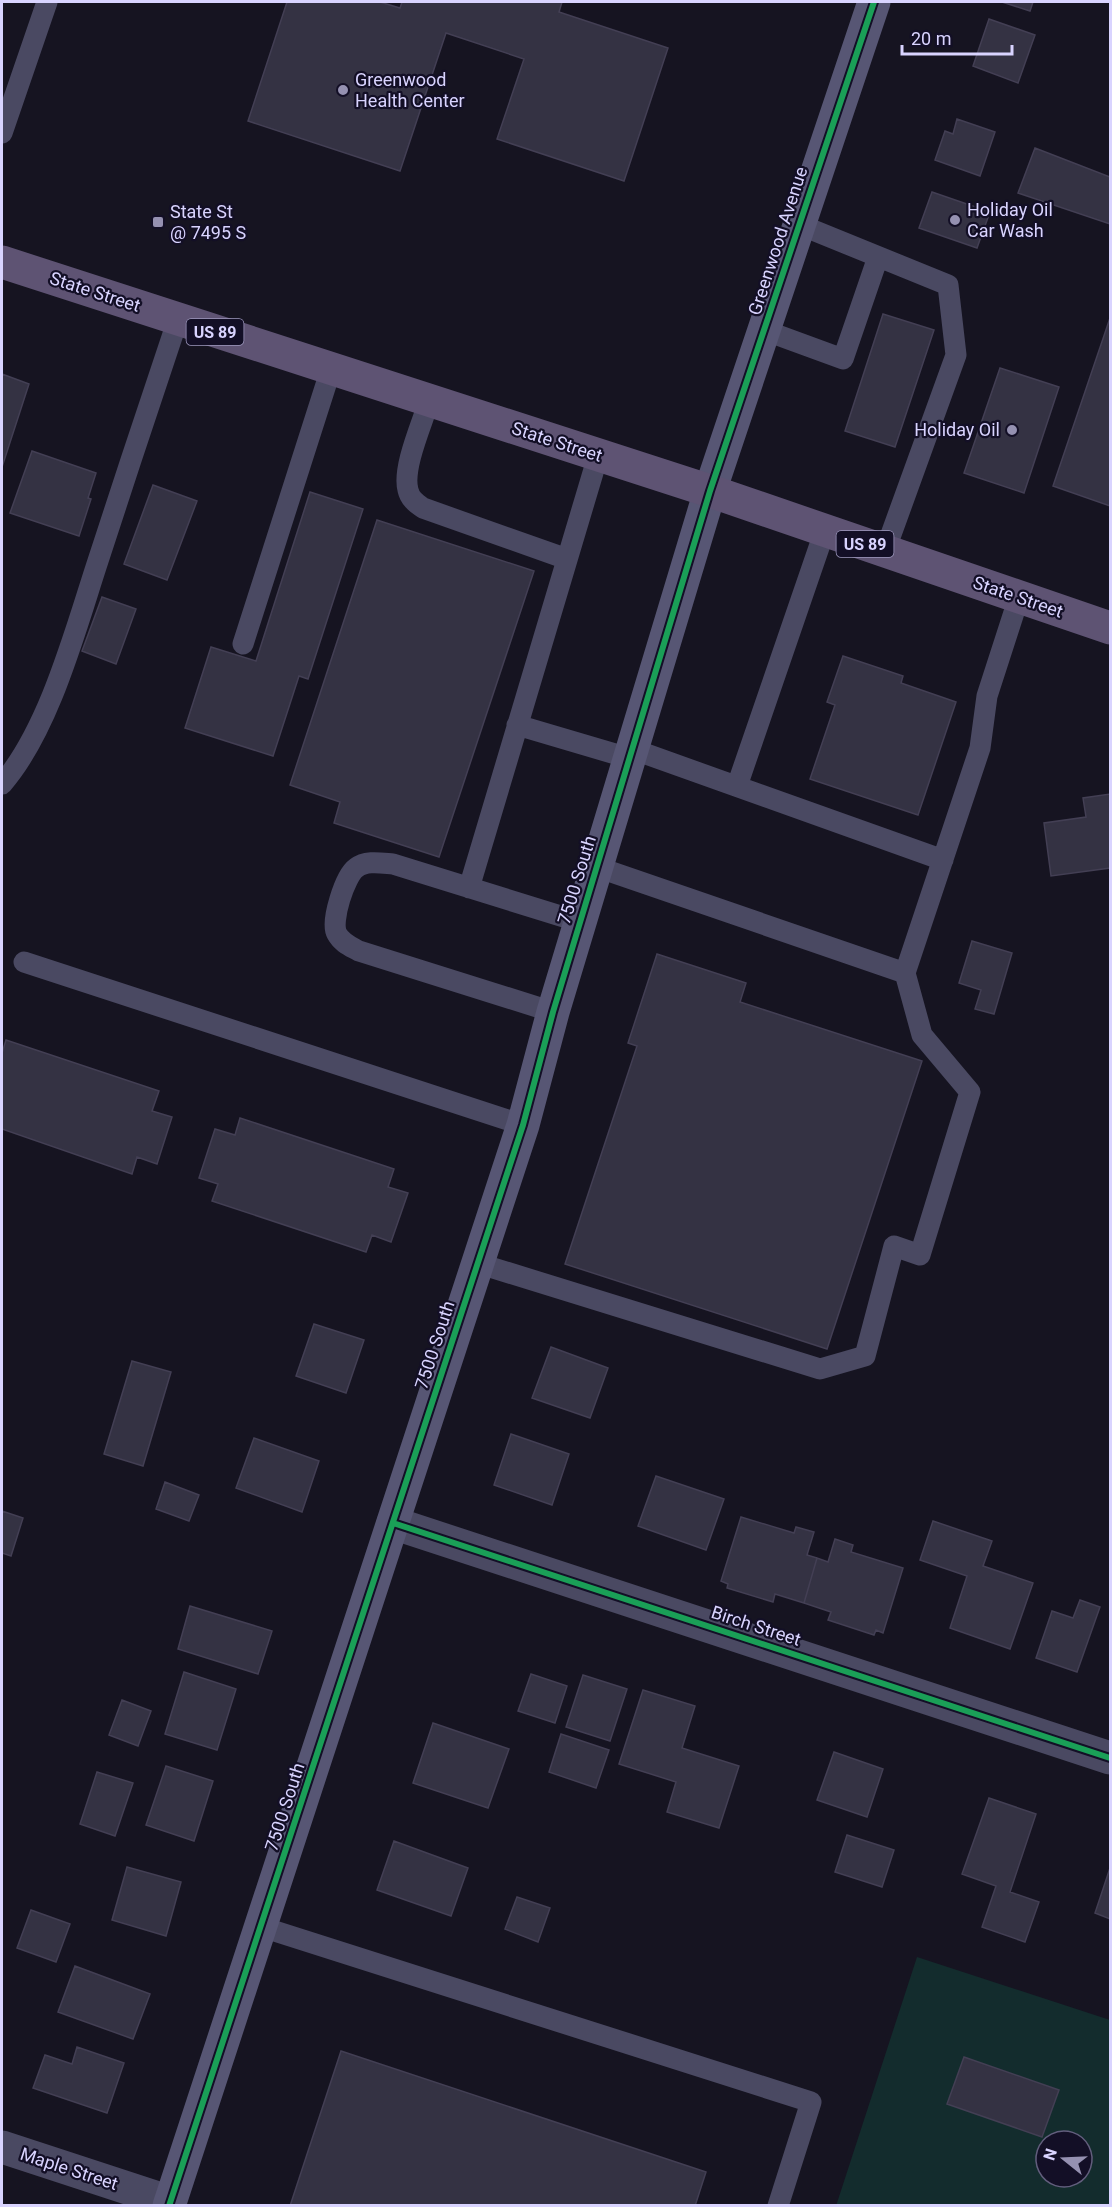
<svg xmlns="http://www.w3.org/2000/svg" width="1112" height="2207" font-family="Roboto,sans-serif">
	<rect width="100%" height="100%" fill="#161421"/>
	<path fill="#132c2d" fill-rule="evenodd" d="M917 1957 1110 2020V2205L836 2206ZM1046 2141H1082V2177H1046Z"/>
	<path fill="#343243" stroke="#433f54" stroke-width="1.5" d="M287 2H380L400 8 402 2H562L559 12 668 48 624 181 497 139 524 59 446 33 400 171 248 121Z
		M1002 2H1033L1030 11Z
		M989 19 1035 35 1018 83 973 66Z
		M957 119 995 132 980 176 935 160 945 131 953 134Z
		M1035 148 1110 177V224L1018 193Z
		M932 192 990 212 977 248 919 228Z
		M883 314 934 330 895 447 845 431Z
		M1110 318V506L1053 486Z
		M1000 368 1059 387 1024 493 964 473Z
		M2 374 29 384 2 467Z
		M32 451 96 473 88 498 91 499 79 536 10 513Z
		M153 485 197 501 167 580 124 564Z
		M310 492 363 509 308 679 299 676 273 756 185 728 211 647 256 661Z
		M377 520 534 571 439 857 334 823 340 802 290 785Z
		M102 597 136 609 116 664 82 651Z
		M843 656 903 676 901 683 956 702 918 815 810 779 835 705 827 702Z
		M1110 794V868L1051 876 1044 823 1086 817 1083 798Z
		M972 941 1012 953 994 1014 975 1009 981 990 959 983Z
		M657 954 746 983 740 1002 922 1061 827 1349 565 1264 637 1046 628 1043Z
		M6 1040 159 1091 152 1111 172 1117 157 1164 137 1157 132 1174 2 1129V1053Z
		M240 1118 394 1169 388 1187 408 1193 391 1242 372 1235 366 1252 212 1201 218 1184 199 1178 215 1129 235 1135Z
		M314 1324 364 1340 346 1393 296 1376Z
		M551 1347 608 1368 590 1418 532 1398Z
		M132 1361 171 1372 143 1466 104 1454Z
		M511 1434 569 1454 552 1505 494 1485Z
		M254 1438 319 1461 302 1512 236 1488Z
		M656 1476 724 1499 706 1550 638 1526Z
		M165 1482 199 1495 189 1521 156 1509Z
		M2 1511 23 1518 11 1556 2 1553Z
		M741 1517 794 1533 796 1527 814 1532 807 1555 817 1558 804 1603 775 1594 773 1602 727 1588 728 1584 721 1581Z
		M933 1521 992 1541 983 1566 1033 1583 1010 1649 950 1628 967 1576 920 1560Z
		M835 1539 853 1545 851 1552 903 1568 883 1633 876 1630 874 1635 828 1620 831 1612 804 1603 817 1558 828 1562Z
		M1080 1600 1100 1607 1077 1672 1036 1658 1052 1611 1073 1618Z
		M190 1606 272 1631 258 1674 178 1649Z
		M184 1672 236 1689 217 1750 165 1734Z
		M531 1674 567 1686 555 1723 518 1711Z
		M583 1675 627 1689 610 1741 566 1727Z
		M643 1690 695 1706 682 1748 739 1766 719 1828 667 1812 676 1782 619 1764Z
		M122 1700 151 1711 138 1746 109 1735Z
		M433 1723 509 1749 488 1808 413 1783Z
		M561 1734 609 1750 596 1788 549 1772Z
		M834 1752 883 1769 867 1817 817 1800Z
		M166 1766 213 1781 194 1841 146 1825Z
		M97 1772 133 1783 115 1836 80 1824Z
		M989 1798 1036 1814 1010 1892 1039 1902 1025 1942 982 1927 996 1886 962 1874Z
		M847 1835 894 1850 882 1887 835 1872Z
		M394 1841 468 1868 451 1916 377 1890Z
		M127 1867 181 1882 166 1936 112 1920Z
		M1110 1868V1919L1095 1913Z
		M517 1897 550 1908 538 1942 505 1929Z
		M31 1910 70 1924 56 1962 17 1948Z
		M75 1966 150 1994 133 2039 58 2012Z
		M77 2047 124 2063 107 2113 33 2088 45 2055 72 2064Z
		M341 2051 706 2172 695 2206H290Z
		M964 2057 1059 2090 1042 2137 947 2104Z"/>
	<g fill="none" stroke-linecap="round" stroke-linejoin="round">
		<path stroke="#4a4962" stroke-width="21" d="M2 133 47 2
			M798 224 948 285 956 355 885 551
			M764 330 843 359 878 257
			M429 401C422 424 402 468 408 490 410 499 416 503 423 508L567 559
			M243 644 331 369
			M517 725 629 758
			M632 749 943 860
			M2 784C48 731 74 635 96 567 123 484 150 402 178 319
			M737 786 825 530
			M597 867 905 973 980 748 987 696 1019 597
			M469 888 598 456
			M24 962 523 1125
			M553 1012 359 951C350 946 342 943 337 934 330 922 345 876 356 868 366 860 381 863 393 864L580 922
			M477 1263 820 1369 865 1356 894 1246 920 1255 970 1092 922 1035 905 973
			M262 1927 811 2102 778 2206"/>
		<path stroke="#4a4962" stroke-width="33" d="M393 1523 1110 1758
			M2 2147 170 2202"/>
		<path stroke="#575674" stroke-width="33" d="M169 2206 523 1125 553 1012 710 491 874 2"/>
		<path stroke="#5e5373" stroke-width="33" d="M2 262 710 491 1110 628"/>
		<g stroke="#130f26" stroke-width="10">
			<path id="cycleway" d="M393 1523 1110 1758
				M169 2206 523 1125 553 1012 710 491 874 2"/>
		</g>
		<use href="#cycleway" stroke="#1a9f57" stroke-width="6"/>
	</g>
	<g fill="#9591b1" stroke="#130f26" stroke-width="2">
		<circle cx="343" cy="90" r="6"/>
		<circle cx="955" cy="220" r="6"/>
		<rect x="152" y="216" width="12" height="12" rx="3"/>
		<circle cx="1012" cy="430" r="6"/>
	</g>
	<g text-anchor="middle" stroke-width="4.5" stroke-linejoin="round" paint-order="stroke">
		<g fill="#130f26" stroke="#9e99be" stroke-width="1.5">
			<rect x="186.5" y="319" width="57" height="26" rx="4.5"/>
			<rect x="836.5" y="531" width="57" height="26" rx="4.5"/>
		</g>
		<g font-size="16" font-weight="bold" fill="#d9d4ff">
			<text x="215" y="338">US 89</text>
			<text x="865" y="550">US 89</text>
		</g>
		<g font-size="18" fill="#d9d4ff" stroke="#130f26" text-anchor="start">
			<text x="355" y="86">Greenwood<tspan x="355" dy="21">Health Center</tspan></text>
			<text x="967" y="216">Holiday Oil<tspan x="967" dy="21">Car Wash</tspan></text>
			<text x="170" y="218">State St<tspan x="170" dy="21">@ 7495 S</tspan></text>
			<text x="1000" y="436" text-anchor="end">Holiday Oil</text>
		</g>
		<g font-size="18" fill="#d9d4ff" stroke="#130f26">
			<text transform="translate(778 241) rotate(-72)" y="6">Greenwood Avenue</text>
			<text transform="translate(95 292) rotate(18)" y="6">State Street</text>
			<text transform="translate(557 442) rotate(18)" y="6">State Street</text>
			<text transform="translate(1018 597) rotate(19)" y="6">State Street</text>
			<text transform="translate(577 880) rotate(-73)" y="6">7500 South</text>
			<text transform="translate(435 1345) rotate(-72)" y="6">7500 South</text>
			<text transform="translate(756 1626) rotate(18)" y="6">Birch Street</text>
			<text transform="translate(285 1807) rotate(-72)" y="6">7500 South</text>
			<text transform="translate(69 2169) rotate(18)" y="6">Maple Street</text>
		</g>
	</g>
	<rect width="1112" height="2207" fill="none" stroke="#d9d4ff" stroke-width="6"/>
	<g transform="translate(1064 2159) rotate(288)"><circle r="28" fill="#130f26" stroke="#625e7d" stroke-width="1.5"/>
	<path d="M0-4.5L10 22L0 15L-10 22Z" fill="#9591b1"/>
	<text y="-9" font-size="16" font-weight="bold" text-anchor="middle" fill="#d9d4ff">N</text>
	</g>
	<path d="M902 45v9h110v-9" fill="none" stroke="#d9d4ff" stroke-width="3"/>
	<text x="911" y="45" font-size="18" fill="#d9d4ff" stroke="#130f26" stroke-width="4.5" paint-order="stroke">20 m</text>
</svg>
